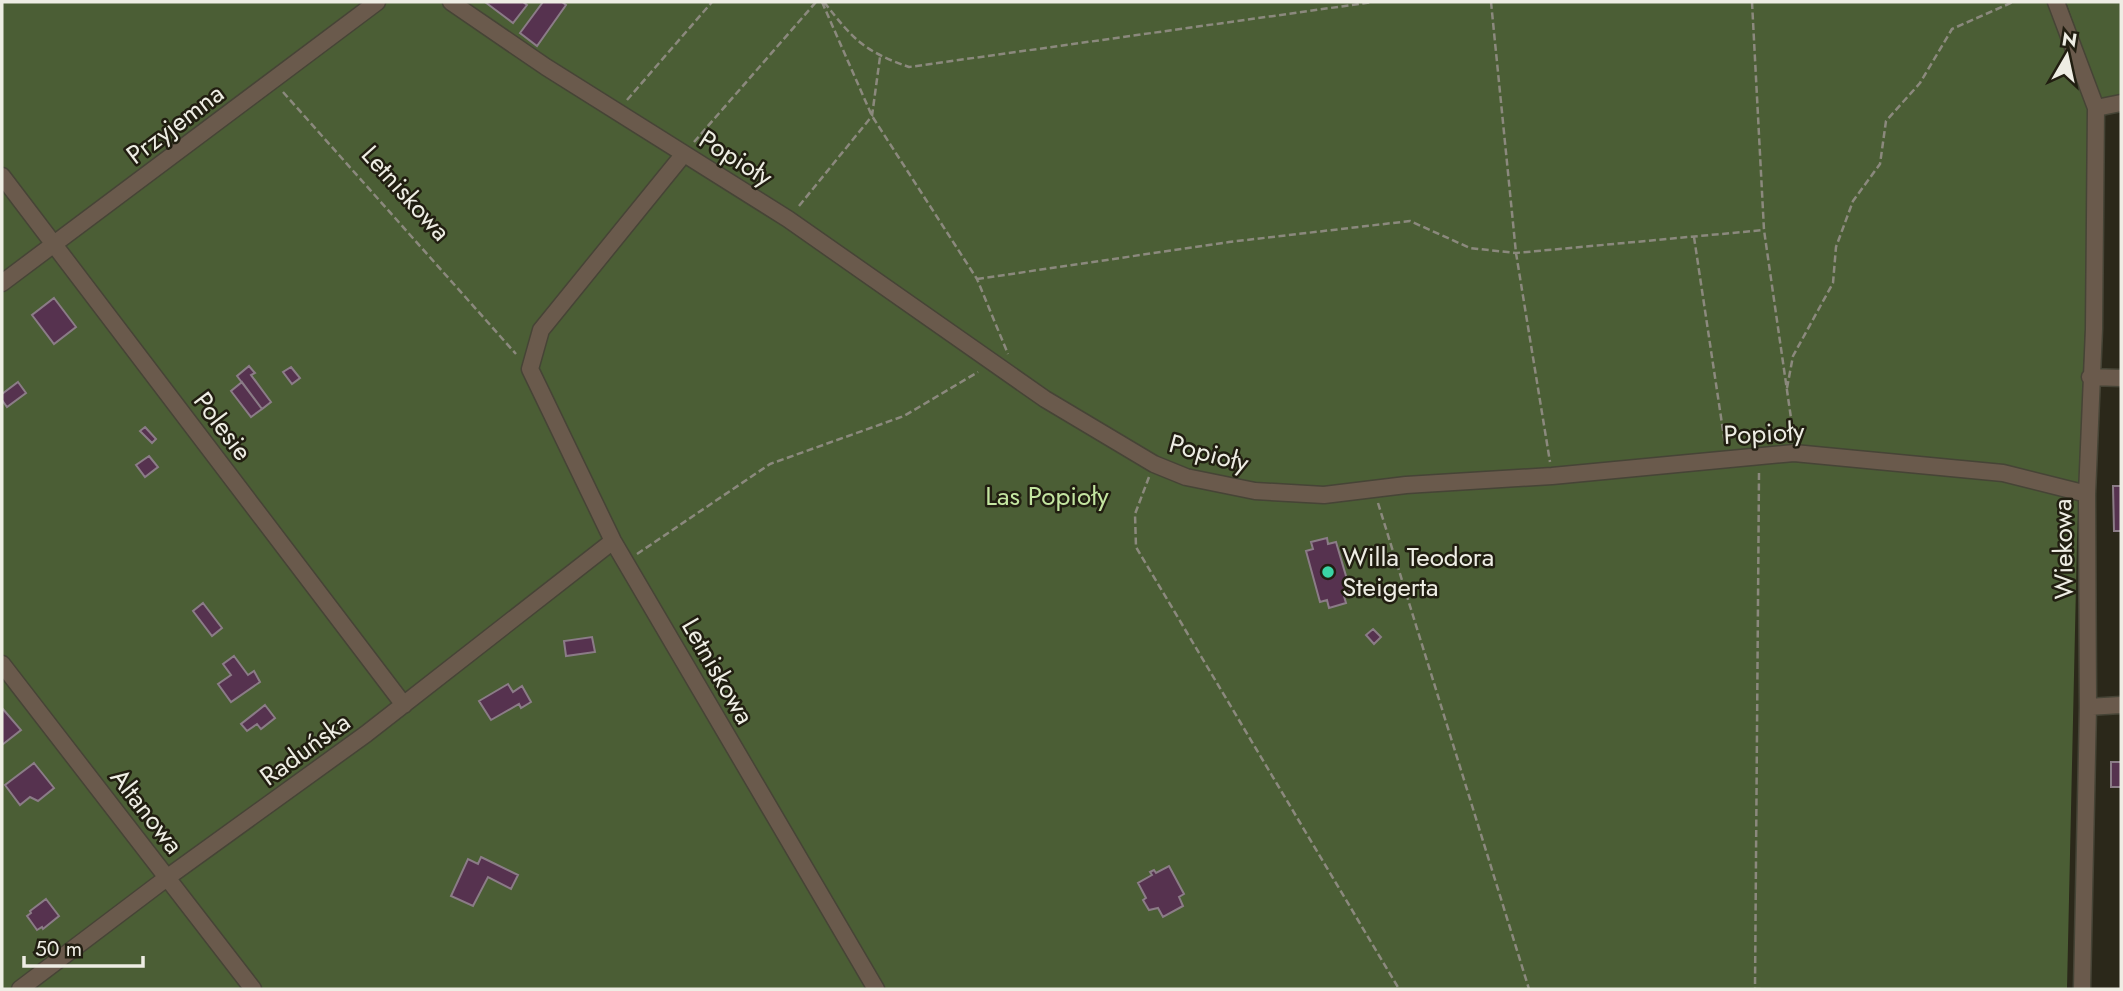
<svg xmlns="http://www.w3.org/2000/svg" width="2123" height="991" font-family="Jost,sans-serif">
	<rect width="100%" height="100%" fill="#2b281a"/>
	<path fill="#4b5e35" d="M2 2H2049L2093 120 2077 541 2067 989H2Z
		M2066 2H2121V98L2101 101Z"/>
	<path fill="#56324f" stroke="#8b7c87" stroke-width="2" d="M485 2H523L527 5 513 23Z
		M543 2H562L566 5 537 46 520 33Z
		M54 298 76 327 54 344 32 315Z
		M249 366 255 373 251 375 271 402 262 409 237 376Z
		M291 367 300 378 292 384 283 372Z
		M18 382 26 393 7 407 2 400V394Z
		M242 382 262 409 251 417 231 391Z
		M145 427 156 439 152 443 140 431Z
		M149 456 158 467 145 477 136 465Z
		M2113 486H2121V531H2114Z
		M1327 538 1328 544 1336 542 1351 593 1344 596 1346 603 1329 608 1327 600 1320 602 1306 551 1313 549 1311 542Z
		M203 603 222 628 212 636 193 611Z
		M1373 629 1381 637 1374 644 1366 635Z
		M592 637 595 652 566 656 564 641Z
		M234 656 248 675 254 671 260 682 231 702 218 684 231 675 223 664Z
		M508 684 513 692 522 686 531 702 521 708 519 704 491 720 479 701Z
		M265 705 275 718 261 729 257 724 247 731 241 724Z
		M2 708 21 730 2 745Z
		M2111 762H2121V787H2111Z
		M34 763 54 788 38 801 30 797 20 805 5 785Z
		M481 857 518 875 511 889 488 877 473 906 451 896 468 859 478 864Z
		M1169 866 1184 894 1179 897 1183 906 1163 917 1158 908 1149 910 1143 900 1146 898 1138 883 1152 875 1150 872 1154 870 1156 873Z
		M46 899 59 916 43 929 42 927 37 930 27 916 31 913 30 911Z"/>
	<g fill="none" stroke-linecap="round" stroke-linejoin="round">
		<g stroke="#464436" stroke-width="19">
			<path id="minor" d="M451 2 546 67 788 219 1045 399 1154 464 1186 477 1255 491 1324 495 1406 485 1552 476 1794 453 2003 473 2087 494
				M2056 2 2096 108 2094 329 2087 494 2088 707 2082 989
				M2096 108 2121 103
				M683 155 541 330 530 369 613 541 876 989
				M2 176 404 705
				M2 283 377 2
				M2090 377 2121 378
				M2 664 253 989
				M2088 707 2121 705
				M20 989 168 877 366 734 613 541"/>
		</g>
		<path stroke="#8b897d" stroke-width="2.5" stroke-dasharray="7 3.5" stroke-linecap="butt" d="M822 2 872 116 977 279 1008 354
			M824 2C853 39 863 51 909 67L1373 2
			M1491 2 1516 253 1550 462
			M1752 2 1764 230 1794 439
			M283 92 516 354
			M627 100 712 2
			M694 142 816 2
			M799 206 872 116 880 57
			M1694 237 1725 444
			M977 279 1229 242 1410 221 1470 248 1516 253 1764 230
			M1787 388 1793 356 1833 283 1836 247 1853 201 1880 164 1886 121 1920 83 1952 29 2013 2
			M1759 473 1755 989H1761
			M1149 477 1135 514 1136 547 1399 989
			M1378 503 1529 989
			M637 554 770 464 904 416 978 372"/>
		<use href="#minor" stroke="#6a5a4c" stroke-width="16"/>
	</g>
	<circle fill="#3ad4a5" stroke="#211e11" stroke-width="2.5" cx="1328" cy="572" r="7"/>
	<g text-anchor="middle" stroke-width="5" stroke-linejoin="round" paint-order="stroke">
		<g font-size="26" fill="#eeede4" stroke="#211e11">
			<text transform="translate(175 124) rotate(-37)" y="9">Przyjemna</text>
			<text transform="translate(736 158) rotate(32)" y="9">Popioły</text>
			<text transform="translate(406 193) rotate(48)" y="9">Letniskowa</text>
			<text transform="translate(223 426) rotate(53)" y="9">Polesie</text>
			<text transform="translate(1764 433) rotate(-3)" y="9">Popioły</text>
			<text transform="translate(1209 453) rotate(15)" y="9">Popioły</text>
			<text transform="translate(2063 549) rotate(-91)" y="9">Wiekowa</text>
			<text transform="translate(718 671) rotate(60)" y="9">Letniskowa</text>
			<text transform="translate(305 749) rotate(-36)" y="9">Raduńska</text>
			<text transform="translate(147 811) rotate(52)" y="9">Altanowa</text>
		</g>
		<g font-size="26" fill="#c4e6a1" stroke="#211e11">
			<text x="1047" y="505">Las Popioły</text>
		</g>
		<g font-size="26" fill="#eeede4" stroke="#211e11" text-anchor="start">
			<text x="1342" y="566">Willa Teodora<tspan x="1342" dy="30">Steigerta</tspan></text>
		</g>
	</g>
	<rect width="2123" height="991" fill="none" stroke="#eeede4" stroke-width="7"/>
	<g transform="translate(2067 56) rotate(9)" stroke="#211e11" stroke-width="5" paint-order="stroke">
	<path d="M0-5L12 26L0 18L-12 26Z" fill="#eeede4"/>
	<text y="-10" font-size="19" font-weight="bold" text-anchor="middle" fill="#eeede4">N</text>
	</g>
	<path d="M24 956v10h119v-10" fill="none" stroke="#eeede4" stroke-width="3.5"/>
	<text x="35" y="956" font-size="21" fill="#eeede4" stroke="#211e11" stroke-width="5" paint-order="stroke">50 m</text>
</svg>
